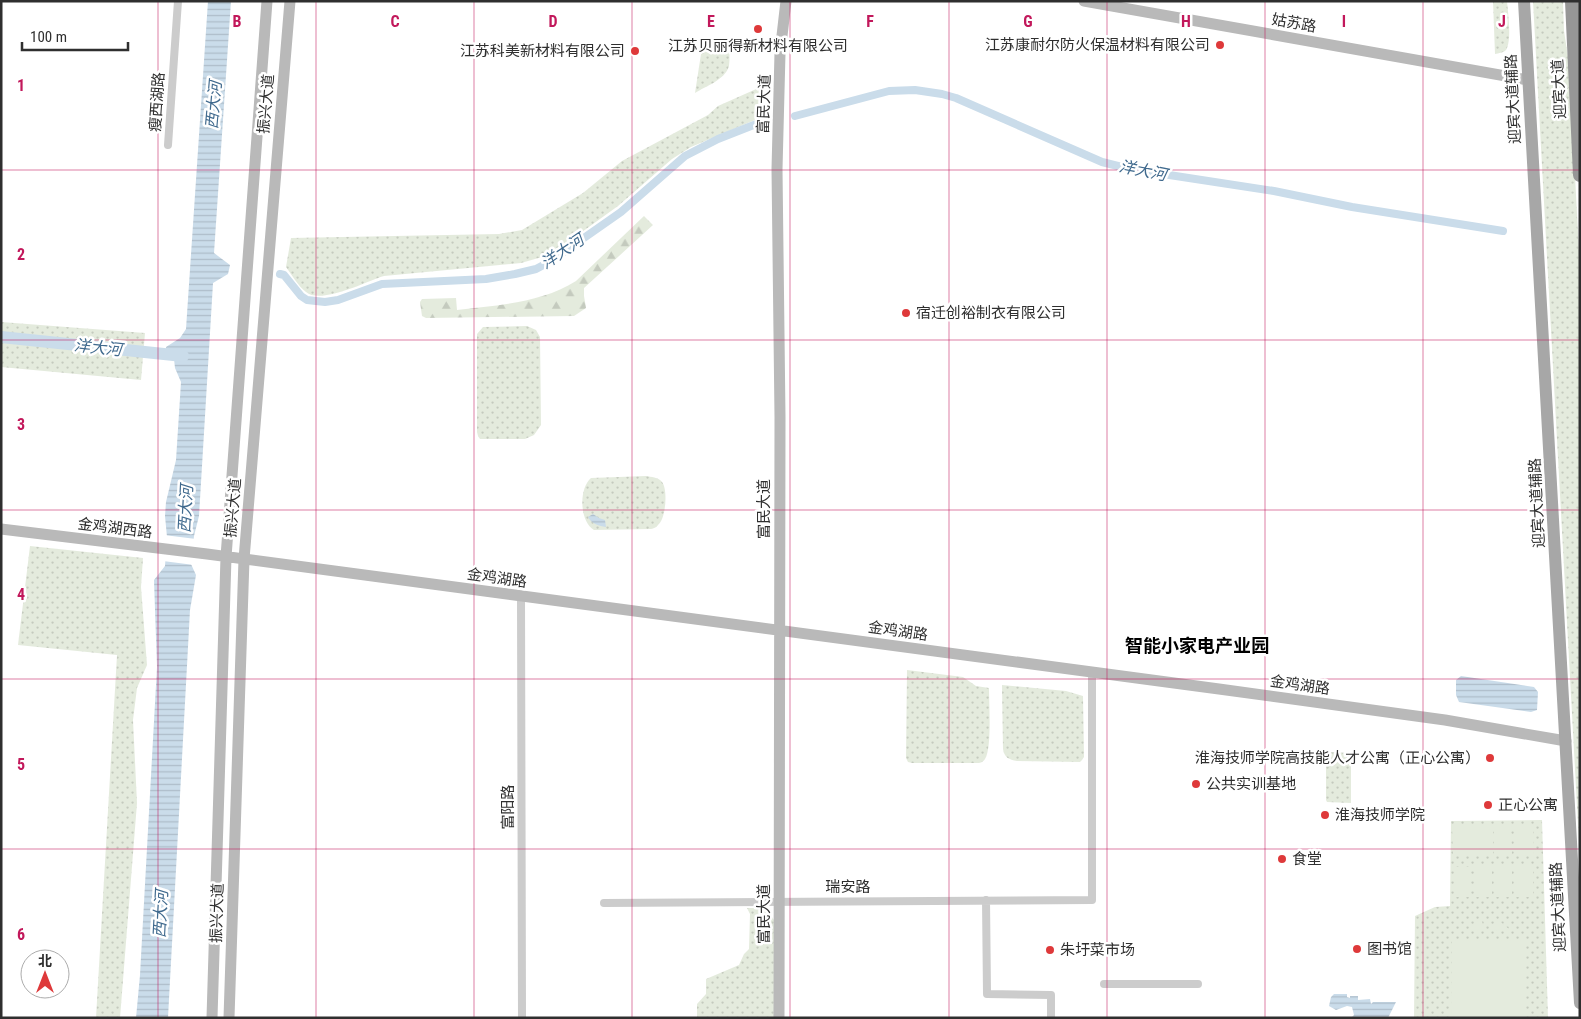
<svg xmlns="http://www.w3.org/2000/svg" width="1581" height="1019" font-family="'Roboto Condensed','Noto Sans SC',sans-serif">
	<defs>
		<pattern id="green-dots" width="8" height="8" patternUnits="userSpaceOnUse" patternTransform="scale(1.25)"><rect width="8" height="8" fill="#e4ebdd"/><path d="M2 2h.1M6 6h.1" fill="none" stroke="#c4cabe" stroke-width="1.8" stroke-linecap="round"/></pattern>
		<pattern id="forest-firs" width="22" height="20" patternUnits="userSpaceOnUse" patternTransform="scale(1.25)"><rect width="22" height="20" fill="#e4ebdd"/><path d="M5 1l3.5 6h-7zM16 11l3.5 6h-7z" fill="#c4cabe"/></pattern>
		<pattern id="water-rules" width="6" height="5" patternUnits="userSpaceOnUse" patternTransform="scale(1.25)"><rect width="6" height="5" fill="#cadcea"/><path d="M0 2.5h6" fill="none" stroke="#aebdc9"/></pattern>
	</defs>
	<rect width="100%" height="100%" fill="#fff"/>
	<path fill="url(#green-dots)" d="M1493 1H1507C1508 13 1512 40 1506 50 1503 53 1499 53 1495 54Z
		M1533 1H1563L1564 31 1569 63 1580 270V860Z
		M703 41 730 45C729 52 730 59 729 66 725 80 706 86 695 93Z
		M763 86 762 117 691 147 672 159 618 206 568 242 542 257 521 263 384 276C367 281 321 305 306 292 298 286 292 275 286 267L291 238 499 234 522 230 583 193 622 161 708 115 718 106Z
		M1 322 145 333 141 380 1 367Z
		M527 326 536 330 540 337 541 425 534 435 525 439H480L478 436 477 432V334L483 327Z
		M646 476C651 477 658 477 662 482 668 489 666 519 658 525 656 528 654 528 651 529L594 530C579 521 579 488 591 478Z
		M30 546 143 558 141 587 147 665 137 688 133 720 137 803 120 1018H96L117 655 18 645Z
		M907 670 963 677 976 686 989 688C989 703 992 748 985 759 983 762 982 762 979 763H912L908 762 906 758Z
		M1002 685 1066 691 1083 696 1084 757 1082 760 1080 762 1017 761C1009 760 1004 757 1003 749Z
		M1327 752 1351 753V803L1327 802 1326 800V755Z
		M1542 820 1548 1018H1414L1415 916 1435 907 1450 906 1451 821Z
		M747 908C763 908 767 906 775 922V1018H697V1004L706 994V979L739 965 744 954 749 949 750 914Z"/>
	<path fill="url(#forest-firs)" d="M644 216 653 225 584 288V296L586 308 574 316 426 318 422 316 420 302 422 299 456 298 457 310C498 305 541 303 576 281Z"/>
	<path fill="#e4ebdd" d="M1516 824H1533L1534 855 1516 856Z
		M1452 825H1493V856H1480V843L1479 856H1453Z
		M1494 825H1511L1512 856H1494Z
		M1475 866H1492V897H1475Z
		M1495 866H1512V897H1495Z
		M1516 866H1533V897H1516Z
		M1454 867H1471V897H1454Z
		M1496 918 1510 930 1491 931Z
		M1481 919 1485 930 1466 931Z
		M1452 940 1524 941 1526 945V1018H1451Z"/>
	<path fill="url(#water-rules)" d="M208 1H231L214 253 230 265 228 274 213 283 199 516 194 536 191 564 196 575 190 610 168 1018H136L140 975 157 667 154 580 165 566 167 537 165 516 166 502 176 460 181 382 175 368 174 359 166 356V347L180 338 186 329Z
		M593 514 599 518 605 520 606 527C599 526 592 524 588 517Z
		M1461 676 1534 687 1538 692 1537 710 1531 712 1459 702 1456 695V680Z
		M1334 994H1347V997L1350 998V996H1358V1000L1370 999 1371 1004 1373 1002H1396L1388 1018H1351L1354 1015 1352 1007 1347 1006 1336 1010 1329 1006 1331 997Z"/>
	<path fill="#fff" d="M164 535 196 539 194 565 163 561Z"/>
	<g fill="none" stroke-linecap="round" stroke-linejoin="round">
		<path stroke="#cadcea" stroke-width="8" d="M795 116 889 91 915 90 942 94 956 98 1102 162 1130 169 1274 191 1352 207 1503 231
			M280 274 284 275 301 296 307 300 325 302 338 300 382 284 486 279 515 274 536 269 551 261 621 212 685 156 718 139 764 121"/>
		<path stroke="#cadcea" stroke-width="12" d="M1 337 183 356"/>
		<path stroke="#ccc" stroke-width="8" d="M168 145 178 1
			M521 596 522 1018
			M986 900 987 994 1051 995V1018
			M604 903 1092 900V672
			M1104 984H1198"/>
		<path stroke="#b9b9b9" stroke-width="11" d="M1084 1 1528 80
			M1 529 207 554 1219 689 1445 720 1566 741
			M212 1018 226 557 267 1
			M229 1018 244 559 290 1
			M779 1018 780 417 777 169 780 53 786 1"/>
		<path stroke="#a7a7a7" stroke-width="12" d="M1524 1 1580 1003"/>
		<path stroke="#969696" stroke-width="14" d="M1572 1 1580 175"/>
	</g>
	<path fill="none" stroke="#c2185b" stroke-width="1" stroke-opacity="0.55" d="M158 1V1018M316 1V1018M474 1V1018M632 1V1018M790 1V1018M949 1V1018M1107 1V1018M1265 1V1018M1423 1V1018M1 170H1580M1 340H1580M1 510H1580M1 679H1580M1 849H1580"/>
	<g fill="#de393a" stroke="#fff" stroke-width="2">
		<circle cx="758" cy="29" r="5"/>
		<circle cx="1220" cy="45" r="5"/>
		<circle cx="635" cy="51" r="5"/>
		<circle cx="906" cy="313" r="5"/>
		<circle cx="1490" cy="758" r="5"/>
		<circle cx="1196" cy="784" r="5"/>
		<circle cx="1488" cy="805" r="5"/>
		<circle cx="1325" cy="815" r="5"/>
		<circle cx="1282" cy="859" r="5"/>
		<circle cx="1357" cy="949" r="5"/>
		<circle cx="1050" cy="950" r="5"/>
	</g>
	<g text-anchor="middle" stroke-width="5" stroke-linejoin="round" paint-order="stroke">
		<g font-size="15" fill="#2f2f2f" stroke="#fff">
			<text transform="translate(1294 23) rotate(10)" y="5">姑苏路</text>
			<text transform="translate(1559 89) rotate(-93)" y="5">迎宾大道</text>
			<text transform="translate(1513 99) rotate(-93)" y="5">迎宾大道辅路</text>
			<text transform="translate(157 102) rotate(-86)" y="5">瘦西湖路</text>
			<text transform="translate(266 104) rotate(-85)" y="5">振兴大道</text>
			<text transform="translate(764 104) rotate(-88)" y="5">富民大道</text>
			<text transform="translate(1537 503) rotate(-93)" y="5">迎宾大道辅路</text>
			<text transform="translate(233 508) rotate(-85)" y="5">振兴大道</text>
			<text transform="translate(764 509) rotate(-90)" y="5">富民大道</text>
			<text transform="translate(115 528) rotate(7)" y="5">金鸡湖西路</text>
			<text transform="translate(497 578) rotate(8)" y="5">金鸡湖路</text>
			<text transform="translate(898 631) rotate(8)" y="5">金鸡湖路</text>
			<text transform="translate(1300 685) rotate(8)" y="5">金鸡湖路</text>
			<text transform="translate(508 807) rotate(-90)" y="5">富阳路</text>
			<text x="848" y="892">瑞安路</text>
			<text transform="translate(1558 907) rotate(-93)" y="5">迎宾大道辅路</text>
			<text transform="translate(217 913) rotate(-88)" y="5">振兴大道</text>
			<text transform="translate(764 914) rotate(-90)" y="5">富民大道</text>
		</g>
		<g font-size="15" fill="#2f2f2f" stroke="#fff" text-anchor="start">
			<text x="1210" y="50" text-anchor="end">江苏康耐尔防火保温材料有限公司</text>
			<text x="758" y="51" text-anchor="middle">江苏贝丽得新材料有限公司</text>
			<text x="625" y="56" text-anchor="end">江苏科美新材料有限公司</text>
			<text x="916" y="318">宿迁创裕制衣有限公司</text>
			<text x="1480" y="763" text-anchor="end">淮海技师学院高技能人才公寓（正心公寓）</text>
			<text x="1206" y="789">公共实训基地</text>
			<text x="1498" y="810">正心公寓</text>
			<text x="1335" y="820">淮海技师学院</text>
			<text x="1292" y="864">食堂</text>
			<text x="1367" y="954">图书馆</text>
			<text x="1060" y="955">朱圩菜市场</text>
		</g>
		<g font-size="16" font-style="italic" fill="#406a8e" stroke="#fff">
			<text transform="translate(213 105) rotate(-85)" y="6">西大河</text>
			<text transform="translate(1143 170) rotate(11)" y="6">洋大河</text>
			<text transform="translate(562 251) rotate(-34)" y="6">洋大河</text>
			<text transform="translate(98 347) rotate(6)" y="6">洋大河</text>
			<text transform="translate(185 509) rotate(-87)" y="6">西大河</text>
			<text transform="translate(160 914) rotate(-87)" y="6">西大河</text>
		</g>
		<g font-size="18" font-weight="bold" fill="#000" stroke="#fff">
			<text x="1197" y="652">智能小家电产业园</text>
		</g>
	</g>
	<g font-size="16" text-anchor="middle" font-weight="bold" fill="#c2185b" stroke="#fff" stroke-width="5" stroke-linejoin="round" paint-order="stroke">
		<text x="237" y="27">B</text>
		<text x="395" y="27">C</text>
		<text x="553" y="27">D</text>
		<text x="711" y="27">E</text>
		<text x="870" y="27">F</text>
		<text x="1028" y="27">G</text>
		<text x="1186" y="27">H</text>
		<text x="1344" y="27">I</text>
		<text x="1502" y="27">J</text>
		<text x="21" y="91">1</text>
		<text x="21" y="260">2</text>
		<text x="21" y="430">3</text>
		<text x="21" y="600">4</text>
		<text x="21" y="770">5</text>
		<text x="21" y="940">6</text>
	</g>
	<rect width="1581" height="1019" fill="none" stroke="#2f2f2f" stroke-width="5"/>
	<g transform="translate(45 974)"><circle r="24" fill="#ffffff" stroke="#acacac"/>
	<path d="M0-4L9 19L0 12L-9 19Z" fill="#de393a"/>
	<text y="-8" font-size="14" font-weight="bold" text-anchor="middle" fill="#2f2f2f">北</text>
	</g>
	<path d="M22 42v8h106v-8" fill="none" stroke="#2f2f2f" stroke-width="2.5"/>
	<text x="30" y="42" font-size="15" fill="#2f2f2f" stroke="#ffffff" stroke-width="4" paint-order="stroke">100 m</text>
</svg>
